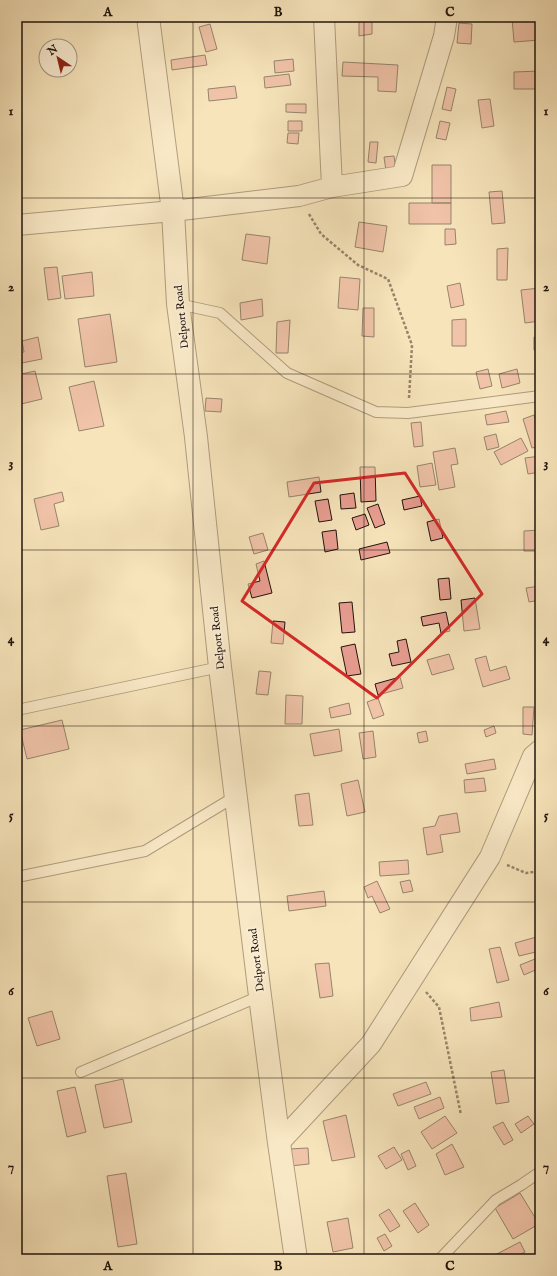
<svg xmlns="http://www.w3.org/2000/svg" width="557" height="1276" font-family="'IM FELL English',serif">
	<rect width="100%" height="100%" fill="#f7e4bb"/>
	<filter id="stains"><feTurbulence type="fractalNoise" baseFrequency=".005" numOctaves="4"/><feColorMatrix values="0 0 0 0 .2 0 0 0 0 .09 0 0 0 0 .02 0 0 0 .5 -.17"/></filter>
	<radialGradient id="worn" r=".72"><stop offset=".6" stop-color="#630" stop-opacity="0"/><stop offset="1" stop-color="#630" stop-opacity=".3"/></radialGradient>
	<path fill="#e99e92" stroke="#1f130b" d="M264 17H294V19L264 20Z
		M359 17H372V34L359 36Z
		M524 17H540V40L514 42 512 18Z
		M459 23 472 24 471 44 457 43Z
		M210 24 217 49 206 52 199 27Z
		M205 55 207 65 172 70 171 60Z
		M293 59 294 71 275 73 274 61Z
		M343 62 398 65 396 92 378 91V77L342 76Z
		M540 71V89H514V72Z
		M289 74 291 85 265 88 264 77Z
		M235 86 237 98 209 101 208 89Z
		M447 87 456 89 451 111 442 109Z
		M490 99 494 126 482 128 478 100Z
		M286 104H306V113L286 112Z
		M288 121H302V131H288Z
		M440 121 450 123 446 140 436 138Z
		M288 133H299L298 144 287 143Z
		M370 142H378L376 163 368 162Z
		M394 156 396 170 386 171 384 157Z
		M432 165H451V203H432Z
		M502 191 505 223 492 224 489 192Z
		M409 203H451V224H409Z
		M359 222 387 226 383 252 355 247Z
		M445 229H455L456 244 445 245Z
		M246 234 270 237 267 264 242 260Z
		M508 248 507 280H497V249Z
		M57 267 61 298 48 300 44 268Z
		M92 272 94 296 65 299 62 276Z
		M340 277 360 279 358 310 338 308Z
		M460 283 464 305 451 308 447 286Z
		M540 288V321L525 323 521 290Z
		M262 299 263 316 241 320 240 303Z
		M363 308H374V337L362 336Z
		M110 314 117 362 85 367 78 319Z
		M466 319V346H452V320Z
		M290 320 288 353H276L277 322Z
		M540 336V350H534V337Z
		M38 337 42 359 17 364V353L24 352 22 341Z
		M488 369 492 386 480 389 476 372Z
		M517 369 520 383 502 388 499 374Z
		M35 371 42 399 17 405V375Z
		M94 381 104 426 79 431 69 387Z
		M206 398 222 399 221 412 205 411Z
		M506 411 509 422 487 425 485 415Z
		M534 415 540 434V446L532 448 523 419Z
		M421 422 423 446 414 447 411 423Z
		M496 434 499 447 487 450 484 437Z
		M521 438 528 451 501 465 494 452Z
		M455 448 458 464 451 465 455 487 439 490 433 452Z
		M540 456V472L528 474 525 458Z
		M432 463 436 485 420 487 417 466Z
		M360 467H375L376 501 361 502Z
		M319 477 321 492 289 497 287 482Z
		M62 492 64 501 54 504 59 526 41 530 34 499Z
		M354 493 356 508 341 509 340 495Z
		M420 496 422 506 404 510 402 500Z
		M328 499 332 520 319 522 315 501Z
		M378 504 385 524 375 528 367 508Z
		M365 514 369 525 356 530 352 518Z
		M439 519 443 538 431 541 427 522Z
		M336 530 338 549 325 552 322 532Z
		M540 530V551H524V531Z
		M263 533 268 550 254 554 249 537Z
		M387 542 390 553 361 560 359 549Z
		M264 561 272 593 252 598 248 584 260 581 256 564Z
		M449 578 451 599 440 600 438 579Z
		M540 586V600L529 602 526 588Z
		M475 598 480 629 464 631 461 600Z
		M352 602 355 632 342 633 339 603Z
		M446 612 450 631 441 633 439 623 423 626 421 617Z
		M273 621 285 622 283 644 271 643Z
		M406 639 411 662 392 666 389 654 399 652 397 641Z
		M355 644 361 674 347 676 341 647Z
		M449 654 454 669 432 675 427 660Z
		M486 656 490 671 506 666 510 679 483 687 475 659Z
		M259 671 271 672 268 695 256 694Z
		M400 677 403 688 378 695 375 684Z
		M286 695 303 696 302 724H285Z
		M378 698 384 715 373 719 367 702Z
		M349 703 351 714 331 718 329 708Z
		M523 707H534L532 735 523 734Z
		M62 720 69 749 27 759 20 730Z
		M494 726 496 733 486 737 484 730Z
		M339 729 342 751 314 756 310 734Z
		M373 731 376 757 363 759 359 733Z
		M426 731 428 741 419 743 417 733Z
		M494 759 496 769 467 774 465 764Z
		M484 778 486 791 465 793 464 780Z
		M358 780 365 812 347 816 341 784Z
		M309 793 313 825 299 826 295 795Z
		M457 813 460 832 440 835 443 852 427 855 423 828 435 826 439 816Z
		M408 860 409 874 380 876 379 862Z
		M410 880 413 891 403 893 400 882Z
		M377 881 390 909 380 913 372 896 368 898 364 887Z
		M324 891 326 906 289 911 287 896Z
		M540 936V951L519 956 515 943Z
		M500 947 509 980 497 983 489 949Z
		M540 957V968L524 975 520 965Z
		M329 963 333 996 320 998 315 964Z
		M499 1002 502 1017 471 1021 470 1008Z
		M52 1011 60 1039 37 1046 28 1018Z
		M504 1070 509 1102 496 1104 491 1072Z
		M123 1079 132 1122 104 1128 95 1085Z
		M426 1082 431 1094 398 1106 393 1094Z
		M75 1087 86 1132 67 1137 57 1091Z
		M440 1097 444 1108 419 1119 414 1107Z
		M346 1115 355 1157 332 1161 323 1121Z
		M445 1116 457 1133 432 1149 421 1132Z
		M528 1116 534 1124 521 1133 515 1124Z
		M503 1122 513 1140 504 1145 493 1127Z
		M452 1144 464 1167 445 1175 436 1154Z
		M394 1147 402 1160 386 1169 378 1156Z
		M308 1148 309 1164 290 1166 289 1149Z
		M409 1150 416 1166 408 1170 401 1154Z
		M126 1173 137 1244 118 1247 107 1176Z
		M520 1193 539 1224 513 1239 495 1208Z
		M415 1203 429 1225 418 1233 403 1211Z
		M389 1209 400 1226 390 1232 379 1215Z
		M348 1218 353 1248 333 1252 327 1222Z
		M385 1234 392 1246 384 1251 377 1238Z
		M520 1242 525 1252 511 1259H495L493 1256Z
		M76 1256 77 1259H57V1258Z"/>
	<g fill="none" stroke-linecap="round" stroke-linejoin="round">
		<g stroke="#554737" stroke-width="12">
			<path id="service" d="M178 304 220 313 287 373 376 412 408 413 540 396
				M17 710 220 667
				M17 877 145 851 236 796
				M81 1072 260 996
				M440 1259 496 1200 521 1185 540 1172"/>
		</g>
		<g stroke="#554737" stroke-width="22">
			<path id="minor" d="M324 17 332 187
				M17 225 173 211 299 196 332 187 402 176 444 36 447 17
				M279 1143 371 1044 490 857 533 756 540 750"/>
		</g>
		<g stroke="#554737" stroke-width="24">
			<path id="tertiary" d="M148 17 173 211 178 304 196 437 220 667 260 996 279 1143 296 1259"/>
		</g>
		<path stroke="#1f130b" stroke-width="2.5" stroke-dasharray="3 2" stroke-linecap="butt" d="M309 214 321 234 358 265 388 279 412 345 409 398
			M507 865 526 873 540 871
			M426 992 439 1007 461 1115"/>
		<use href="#service" stroke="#faedd3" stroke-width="10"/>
		<use href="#minor" stroke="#faedd3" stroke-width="20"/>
		<use href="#tertiary" stroke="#faedd3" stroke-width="22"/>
	</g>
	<path d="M0 0H557V1276H0ZM405 473 482 594 377 698 242 601 314 483Z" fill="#f7e4bb" fill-opacity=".55" fill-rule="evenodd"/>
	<path fill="none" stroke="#d62828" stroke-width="3" stroke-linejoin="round" d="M405 473 482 594 377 698 242 601 314 483Z"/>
	<path fill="none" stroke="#1f130b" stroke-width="1" stroke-opacity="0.55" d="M193 17V1259M364 17V1259M17 198H540M17 374H540M17 550H540M17 726H540M17 902H540M17 1078H540"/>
	<g text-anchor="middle" stroke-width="4" stroke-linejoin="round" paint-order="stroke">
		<g font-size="11" fill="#1f130b" stroke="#faedd3">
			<text transform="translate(181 317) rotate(-96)" y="4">Delport Road</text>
			<text transform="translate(217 638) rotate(-96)" y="4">Delport Road</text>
			<text transform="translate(256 960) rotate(-97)" y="4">Delport Road</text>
		</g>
	</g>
	<rect width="557" height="1276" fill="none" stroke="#f7e4bb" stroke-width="44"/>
	<g transform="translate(58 58) rotate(325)"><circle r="19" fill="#faedd3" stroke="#a29683"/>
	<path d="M0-3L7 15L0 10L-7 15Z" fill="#8f2418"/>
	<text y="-6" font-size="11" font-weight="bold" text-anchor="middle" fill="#1f130b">N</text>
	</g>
	<rect x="22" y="22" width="513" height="1232" fill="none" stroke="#1f130b" stroke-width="1.5"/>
	<g font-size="13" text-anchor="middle" font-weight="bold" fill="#1f130b">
		<text x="108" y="16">A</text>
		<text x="278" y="16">B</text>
		<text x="450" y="16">C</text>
		<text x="11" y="115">1</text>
		<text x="546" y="115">1</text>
		<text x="11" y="291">2</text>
		<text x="546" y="291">2</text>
		<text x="11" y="467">3</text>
		<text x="546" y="467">3</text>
		<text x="11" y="643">4</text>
		<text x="546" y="643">4</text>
		<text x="11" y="819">5</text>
		<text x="546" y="819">5</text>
		<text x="11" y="995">6</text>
		<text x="546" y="995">6</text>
		<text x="11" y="1171">7</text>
		<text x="546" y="1171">7</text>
		<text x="108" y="1270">A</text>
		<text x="278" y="1270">B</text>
		<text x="450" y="1270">C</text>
	</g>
	<rect width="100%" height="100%" filter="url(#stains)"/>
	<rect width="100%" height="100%" fill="url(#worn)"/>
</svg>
